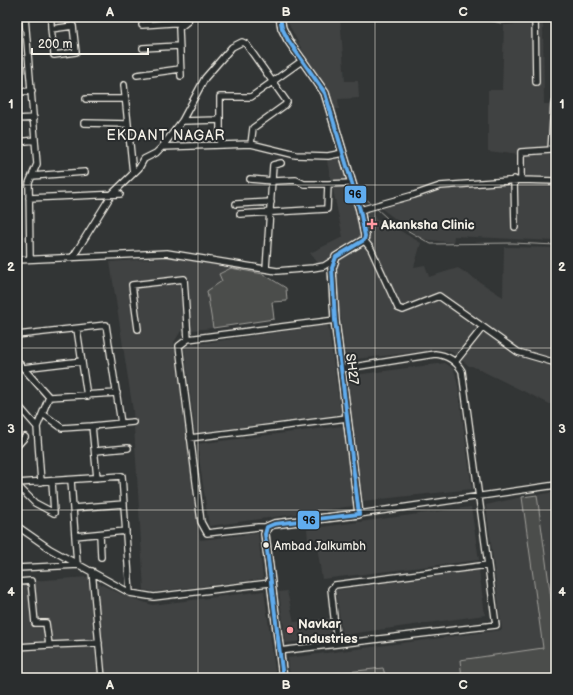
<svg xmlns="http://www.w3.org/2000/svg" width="573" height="695" font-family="'Balsamiq Sans',sans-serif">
	<rect width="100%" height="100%" fill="#323535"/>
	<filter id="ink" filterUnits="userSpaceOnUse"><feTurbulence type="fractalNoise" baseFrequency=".025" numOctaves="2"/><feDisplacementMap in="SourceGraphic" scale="8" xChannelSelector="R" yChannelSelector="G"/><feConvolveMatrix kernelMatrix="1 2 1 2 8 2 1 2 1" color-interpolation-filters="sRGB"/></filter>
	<g filter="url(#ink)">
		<path fill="#404242" d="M290 17H340L345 81H358L359 98 338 99 339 109H332L324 86 308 61 286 19Z
			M543 22 544 104H552V125H556V177L517 176 518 155 488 151V90H502L504 25Z
			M343 142 363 211 372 209 376 220 385 222 421 243 414 267 425 265 429 277 458 268 503 297 504 247 556 248V407L472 366H469L449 350H436L346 360 338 296 337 263 324 271 310 253 343 237 327 161Z
			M521 182H556V241L454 236 453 243 422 239 378 206 444 187Z
			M175 257 231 268 220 274 223 281 207 291 213 328 181 331 174 342 200 540 258 533 263 579 154 592 144 590 133 411 110 262Z
			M328 325 341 414 195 433 184 346Z
			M445 363 454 369 458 386 472 489 363 501 347 376Z
			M343 426 353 506 209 526 197 444Z
			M556 492V635L537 495Z
			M522 497 543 649 460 660 462 678H290L288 658 502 630 486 505Z
			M471 507 479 560 322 579 316 539 308 540 307 529Z
			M479 570 485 615 342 635 336 590Z
			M88 577 98 678H17V582Z
			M94 581 123 595 152 605 264 591 276 678H106Z
			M287 591 294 622 330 618 333 637 286 643 279 592Z"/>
		<path fill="#4b4d4c" stroke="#a09f9a" d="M231 268 263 274 286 288 287 301 272 302 274 319 213 328 207 291 222 281 219 274Z
			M537 495 556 635V678H462L460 660 543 648 522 497Z
			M383 668 386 678H294Z"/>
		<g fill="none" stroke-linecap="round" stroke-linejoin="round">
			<path stroke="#a6a5a0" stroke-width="1" d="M475 17 501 23 533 20
				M358 192 372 204
				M376 208 388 219 431 244 513 243 556 245"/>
			<g stroke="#f4f1e8" stroke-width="8">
				<path id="minor" d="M25 17 37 164 29 183 30 259
					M51 17C50 29 53 42 54 54V55L76 52 73 26 51 29
					M535 17 536 82
					M142 25 187 22
					M143 48 179 46
					M137 75 180 69
					M181 76 179 28 188 21 189 17
					M124 85 133 174
					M17 92 32 91
					M86 99H126
					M17 119 34 118
					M182 121 220 120
					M84 123 128 124
					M17 142 35 140
					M220 145V97H251L303 60
					M162 147 251 144 296 155 328 156 343 153
					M32 176 85 172
					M514 179 515 227
					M521 180 556 181
					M328 184 351 183
					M29 198 120 194
					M236 204 271 202
					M360 210 414 195 440 186 521 180V152L551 150 554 104 556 105
					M240 214 327 209 328 184H304L296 180 273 181 250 179
					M364 240 371 249 398 308 403 310 439 296 483 327
					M73 257 112 194 139 168 144 159 156 153 162 147 182 121 205 78 232 47 242 42 246 44 287 102 285 105 253 128 251 144
					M17 260 167 253 277 271 313 268 324 266 335 259
					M266 269 273 165 281 163
					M77 329 87 396
					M138 329 132 285 184 279 188 339
					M17 335 106 325 121 423
					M17 361 49 397 117 393
					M455 362 483 327 518 352 556 363
					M23 368 82 361
					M17 404 37 427 41 482
					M43 414 62 428 92 426 97 478
					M92 426 133 422
					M37 427 49 397
					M190 438 347 418
					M17 446 25 437
					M95 451 128 448
					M71 480 77 564
					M52 481 54 513
					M17 483 122 476 130 593
					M17 485 35 503 54 513
					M73 508 124 504
					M359 514 556 485
					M17 526 50 549 130 593 154 597 270 583
					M267 527H258L207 533 201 522 179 346 188 339 335 320
					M100 534 101 557
					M75 536 126 531
					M17 568 79 565
					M92 571 102 678
					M17 582 31 581 35 623H46L49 645 99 643
					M337 644 331 589 335 585 488 565
					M17 647 49 645
					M279 651 496 625 462 371C456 361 447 355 435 354L341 369"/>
			</g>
			<g stroke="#f4f1e8" stroke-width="10">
				<path id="major" d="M280 17 282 28 288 40 325 93 360 210 365 236 364 240 336 257 332 268 335 320 359 514 274 524 267 527 265 534 283 678"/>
			</g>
			<use href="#minor" stroke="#2a2d2e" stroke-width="5.5"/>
			<use href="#major" stroke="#2a2d2e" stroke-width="7"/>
			<g stroke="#2a2d2e" stroke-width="7">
				<path id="bus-1" d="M280 17 282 28 288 40 325 93 360 210 365 236 364 240 336 257 332 268 335 320 359 514 274 524 267 527 265 534 283 678"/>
			</g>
			<use href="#bus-1" stroke="#60acee" stroke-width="4"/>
		</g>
	</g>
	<path fill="none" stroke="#f4f1e8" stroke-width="1" stroke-opacity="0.55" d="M198 17V678M375 17V678M17 185H556M17 348H556M17 510H556"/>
	<g fill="#ff9aa2" stroke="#2a2d2e" stroke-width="1.5">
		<path d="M370 218h4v4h4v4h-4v4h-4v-4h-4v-4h4z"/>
		<circle cx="290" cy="630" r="4"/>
	</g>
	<circle fill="#f4f1e8" stroke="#2a2d2e" stroke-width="1.5" cx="266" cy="545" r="3.5"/>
	<g text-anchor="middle" stroke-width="4" stroke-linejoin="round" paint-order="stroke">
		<g font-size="12" fill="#f4f1e8" stroke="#2a2d2e" text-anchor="start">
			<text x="274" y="550">Ambad Jalkumbh</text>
		</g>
		<g font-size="13" font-weight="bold" fill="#f4f1e8" stroke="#2a2d2e" text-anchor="start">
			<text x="381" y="229">Akanksha Clinic</text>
			<text x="298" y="628">Navkar<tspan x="298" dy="15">Industries</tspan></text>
		</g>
		<g font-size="13" fill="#f4f1e8" stroke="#2a2d2e">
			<text transform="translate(353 369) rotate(83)" y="5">SH27</text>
		</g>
		<g font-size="14" letter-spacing="1" fill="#f4f1e8" stroke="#2a2d2e">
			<text x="166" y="140">EKDANT NAGAR</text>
		</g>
	</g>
	<g stroke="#2a2d2e" stroke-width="1.5">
		<rect x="344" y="185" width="23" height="19" rx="4" fill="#60acee"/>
		<rect x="297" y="510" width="23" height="20" rx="4" fill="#60acee"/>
	</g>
	<g font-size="11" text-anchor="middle" font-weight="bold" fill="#111">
		<text x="355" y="198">96</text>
		<text x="309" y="524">96</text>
	</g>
	<rect width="573" height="695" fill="none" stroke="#2a2d2e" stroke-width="44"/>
	<path d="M32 48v6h116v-6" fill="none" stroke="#f4f1e8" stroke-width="2"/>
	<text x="38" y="48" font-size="12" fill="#f4f1e8" stroke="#2a2d2e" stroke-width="3" paint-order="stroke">200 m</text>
	<rect x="22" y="22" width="529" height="651" fill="none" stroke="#f4f1e8" stroke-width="1.5"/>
	<g font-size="13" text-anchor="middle" font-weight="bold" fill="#f4f1e8">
		<text x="110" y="16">A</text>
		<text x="286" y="16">B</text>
		<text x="463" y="16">C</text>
		<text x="11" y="108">1</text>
		<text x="562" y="108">1</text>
		<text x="11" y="271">2</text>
		<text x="562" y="271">2</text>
		<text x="11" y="433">3</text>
		<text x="562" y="433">3</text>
		<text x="11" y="596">4</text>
		<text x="562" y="596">4</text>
		<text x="110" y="689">A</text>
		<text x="286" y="689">B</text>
		<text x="463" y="689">C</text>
	</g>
</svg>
